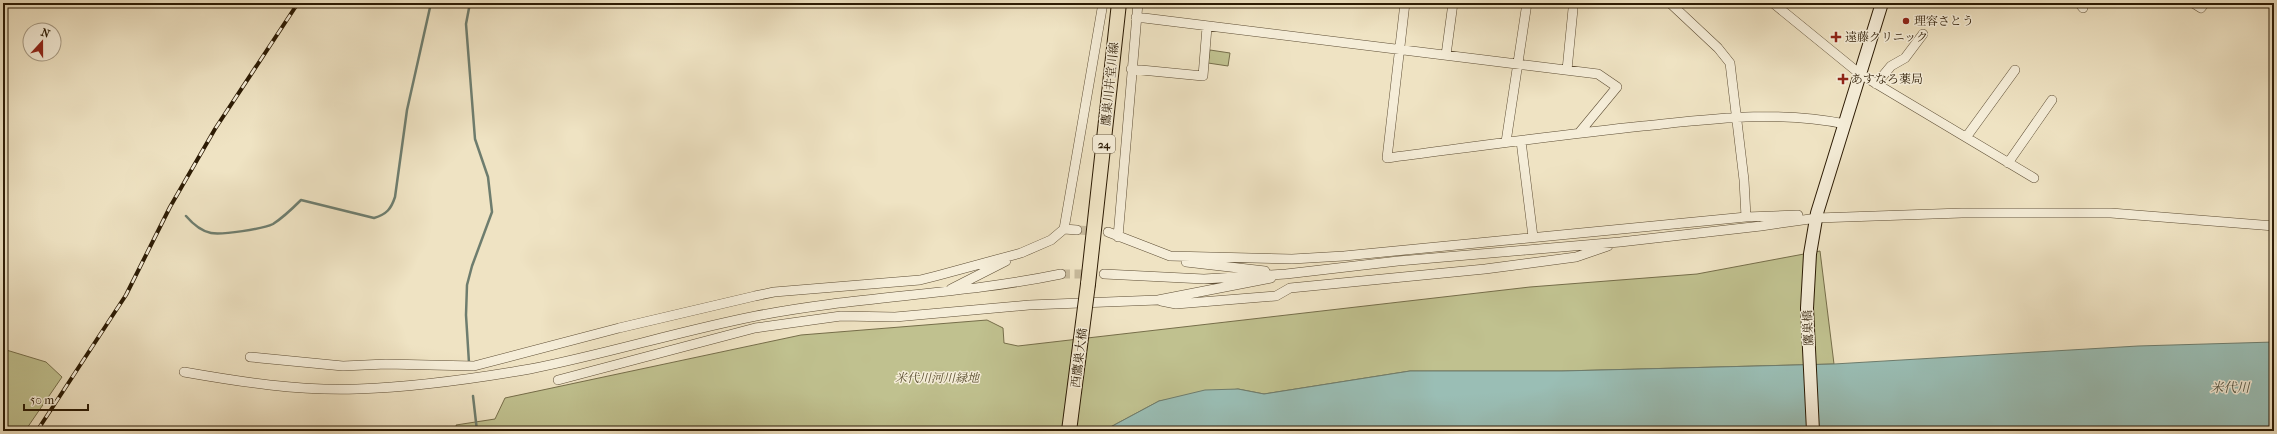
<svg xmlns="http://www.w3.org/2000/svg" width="2277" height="434" font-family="'IM FELL French Canon','Noto Serif JP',serif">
	<rect width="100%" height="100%" fill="#efe3c3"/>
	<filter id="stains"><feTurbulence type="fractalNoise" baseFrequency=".005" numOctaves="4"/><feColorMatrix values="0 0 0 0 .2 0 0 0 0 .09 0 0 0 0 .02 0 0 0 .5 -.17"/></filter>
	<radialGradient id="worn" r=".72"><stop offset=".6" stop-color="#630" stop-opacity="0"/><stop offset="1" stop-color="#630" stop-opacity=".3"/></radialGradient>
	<path fill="#c0c18f" stroke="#766e4a" d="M1210 50 1230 53 1228 66 1208 63Z
		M1820 251 1834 364 1562 371H1410L1264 394 1238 389 1159 401 1103 431H458L456 425 495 419 505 398 801 335 987 320 1003 328 1004 343 1018 346 1530 287 1697 274Z
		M3 349 46 362 62 377 25 431H3Z"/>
	<path fill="#9abeb5" stroke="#6e7d6e" d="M2274 342V431H1103L1159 401 1205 390 1238 389 1264 394 1410 371H1562L1834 364 2138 346Z"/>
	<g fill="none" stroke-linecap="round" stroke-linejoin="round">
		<path stroke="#6e7d6e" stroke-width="2.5" d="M186 216C192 223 201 231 211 233 222 235 263 229 273 224 284 217 292 209 301 200L374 218C387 214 391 209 395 197L407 110 431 3
			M469 363 466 315 467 285 472 266 492 212 488 177 475 139 466 24 470 3
			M473 396 477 431"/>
		<path stroke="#c8bb9d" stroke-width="9" stroke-dasharray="9 4.5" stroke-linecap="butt" d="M1077 230 1108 232
			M1061 274H1104"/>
		<g stroke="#5d4d34" stroke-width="10">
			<path id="street" d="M1405 3 1387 158C1472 147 1557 135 1643 126 1712 119 1776 110 1845 124
				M1670 3 1718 48 1730 63 1744 180 1746 217
				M1773 3 1860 74 2034 178
				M2079 3 2083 8
				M2193 3 2201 8 2205 3
				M1136 17 1598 74 1617 87 1579 133
				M1446 55 1453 3
				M1131 69 1203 76 1207 27
				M1567 70 1573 9
				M1876 84 1891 66 1905 58 1923 34
				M1967 136 2015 70
				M1521 141 1533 237
				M1506 142 1527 3
				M2008 163 2052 100
				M1064 229 1077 230
				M1108 232 1170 256 1292 259 1344 256 1746 217 1798 215
				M1118 237 1138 3
				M1186 262 1265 271
				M1104 274 1204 279 1286 274 1398 261 1620 242 1761 226 1817 218 1962 213H2111L2274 226
				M951 289 1006 261
				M1161 301 1176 304 1276 296 1290 288 1485 269 1576 257 1608 246
				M250 357 343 366 386 364 474 366 619 328 755 296 774 292 920 280 936 276 1021 253 1051 240 1064 229 1103 3
				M184 372C241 382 298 391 357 389 415 387 473 379 530 369 606 354 680 331 756 316 857 296 960 295 1061 274
				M558 380 755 328 841 316 895 317 1029 305 1158 300 1271 278"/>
		</g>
		<g stroke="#2c1b04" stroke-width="14">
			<path id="secondary" d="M1813 431 1807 308 1810 254 1817 213 1882 3"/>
		</g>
		<g stroke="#2c1b04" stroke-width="16">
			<path id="primary" d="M1088 284 1119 3"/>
		</g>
		<use href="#street" stroke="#f5edd8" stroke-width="9"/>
		<use href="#secondary" stroke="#f5edd8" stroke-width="12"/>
		<use href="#primary" stroke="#efe3c3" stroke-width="14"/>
		<g stroke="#2c1b04" stroke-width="4">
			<path id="rail" d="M37 431 126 295 170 207 215 129 298 3"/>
		</g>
		<use href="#rail" stroke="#f5edd8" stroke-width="2.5" stroke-dasharray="8" stroke-linecap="butt"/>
		<g stroke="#2c1b04" stroke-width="16" stroke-linecap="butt">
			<path id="primary-bridge" d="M1069 431 1088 284"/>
		</g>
		<use href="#primary-bridge" stroke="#efe3c3" stroke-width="14"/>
	</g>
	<g fill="#8f2418" stroke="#f5edd8" stroke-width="1.5">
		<circle cx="1906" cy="21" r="4"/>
		<path d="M1834 31h4v4h4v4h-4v4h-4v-4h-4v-4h4z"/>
		<path d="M1841 73h4v4h4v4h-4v4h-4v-4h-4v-4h4z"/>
	</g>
	<g text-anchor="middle" stroke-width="3" stroke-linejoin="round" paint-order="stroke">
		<rect fill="#f5edd8" stroke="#685a44" stroke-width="1" x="1093" y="135" width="22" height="18" rx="3"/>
		<g font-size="11" font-weight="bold" fill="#2c1b04">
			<text x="1104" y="148">24</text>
		</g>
		<g font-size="12" fill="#2c1b04" stroke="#f5edd8" text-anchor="start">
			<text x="1914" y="25">理容さとう</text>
			<text x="1845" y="41">遠藤クリニック</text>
			<text x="1851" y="83">あすなろ薬局</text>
		</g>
		<g font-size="12" fill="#2c1b04" stroke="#f5edd8">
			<text transform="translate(1110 84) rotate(-84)" y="4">鷹巣川井堂川線</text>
			<text transform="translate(1808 328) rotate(-92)" y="4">鷹巣橋</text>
			<text transform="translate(1079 358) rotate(-83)" y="4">西鷹巣大橋</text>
		</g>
		<g font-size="12" font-style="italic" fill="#584d2e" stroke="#f5edd8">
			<text x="937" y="382">米代川河川緑地</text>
		</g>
		<g font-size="13" font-style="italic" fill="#525442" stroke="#f5edd8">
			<text x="2230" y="392">米代川</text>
		</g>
	</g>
	<rect width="2277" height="434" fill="none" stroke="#efe3c3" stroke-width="16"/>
	<rect x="4" y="4" width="2269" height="426" fill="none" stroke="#2c1b04" stroke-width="2"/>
	<rect x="8" y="8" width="2261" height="418" fill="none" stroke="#2c1b04"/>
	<g transform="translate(42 42) rotate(21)"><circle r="19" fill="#f5edd8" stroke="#a59983"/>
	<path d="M0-3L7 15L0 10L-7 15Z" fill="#8f2418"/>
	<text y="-6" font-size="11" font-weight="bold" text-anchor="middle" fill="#2c1b04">N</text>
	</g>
	<path d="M24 404v6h64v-6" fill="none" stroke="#2c1b04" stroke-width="2"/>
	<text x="30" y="404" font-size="12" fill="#2c1b04" stroke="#f5edd8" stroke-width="3" paint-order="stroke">50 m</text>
	<rect width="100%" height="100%" filter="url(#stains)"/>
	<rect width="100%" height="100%" fill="url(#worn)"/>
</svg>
